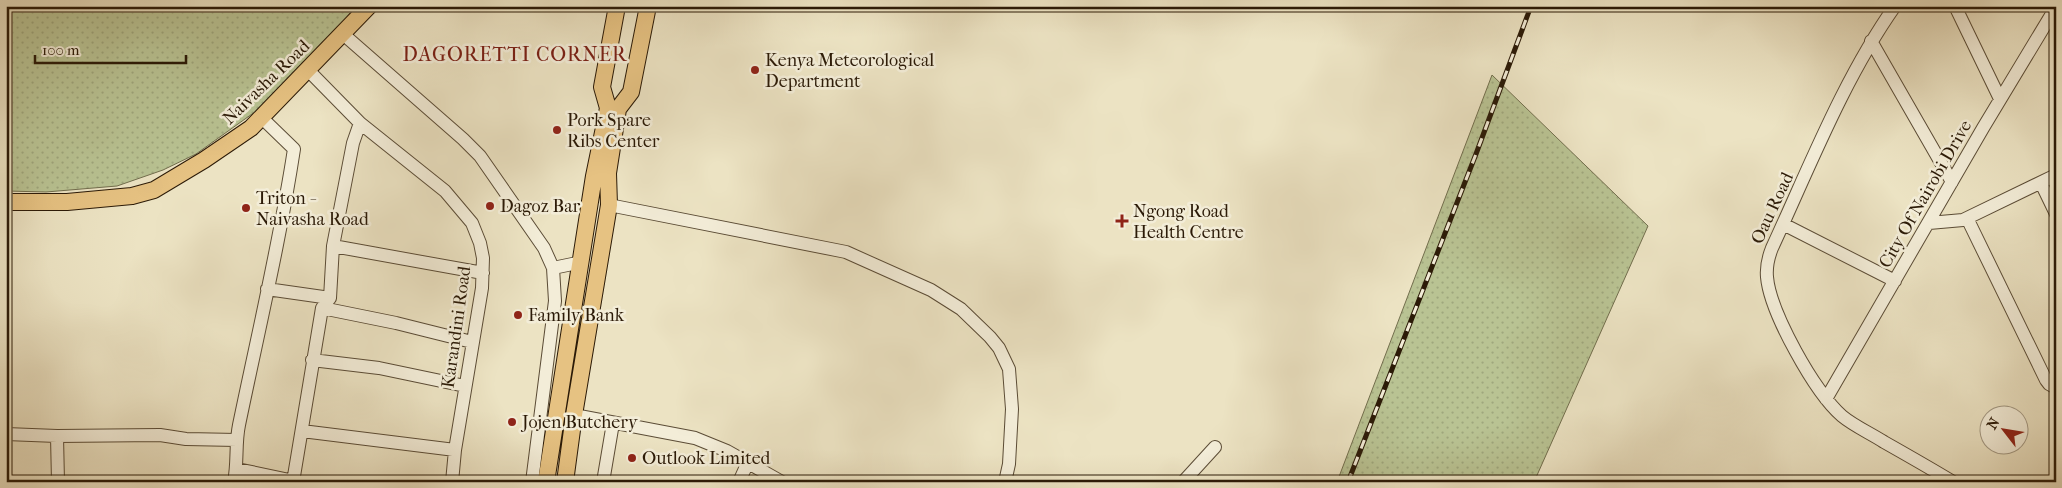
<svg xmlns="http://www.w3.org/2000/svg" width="2062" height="488" font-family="'IM FELL French Canon',serif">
	<defs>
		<pattern id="garden-dots" width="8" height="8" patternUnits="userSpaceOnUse" patternTransform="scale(1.25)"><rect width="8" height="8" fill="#b9c393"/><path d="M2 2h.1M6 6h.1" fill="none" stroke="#9fa77d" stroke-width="1.8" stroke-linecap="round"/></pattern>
	</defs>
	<rect width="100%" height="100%" fill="#ece3c3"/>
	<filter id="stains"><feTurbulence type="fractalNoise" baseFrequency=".004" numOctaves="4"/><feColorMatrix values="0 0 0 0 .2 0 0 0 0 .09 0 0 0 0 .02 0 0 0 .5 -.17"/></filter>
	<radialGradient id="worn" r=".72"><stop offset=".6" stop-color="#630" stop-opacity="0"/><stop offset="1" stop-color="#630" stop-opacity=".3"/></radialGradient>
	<path fill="url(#garden-dots)" stroke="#726e4d" d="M6 6H356L338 28 266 104 196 154 163 170 117 186 46 192 6 191Z
		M1492 75 1648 226 1534 482H1337Z"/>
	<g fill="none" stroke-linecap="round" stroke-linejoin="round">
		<g stroke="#5b4c36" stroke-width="14">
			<path id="minor" d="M1895 6C1844 78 1809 168 1772 248 1768 258 1766 266 1767 277 1770 312 1815 393 1842 416 1854 426 1870 433 1884 442 1907 455 1930 468 1953 482
				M1955 6 2000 99
				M343 34 463 139 480 156 544 248 553 268 555 301 532 482
				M1871 41 1952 182
				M308 70 360 123 445 191 472 223 480 243 483 258 482 288 455 450 452 482
				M2041 183 2056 214
				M609 205 846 252 931 290 961 309 990 337 999 348 1009 369 1012 409 1009 464 1005 482
				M1967 218 2046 380 2049 384 2056 388
				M1929 223 1963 220 2056 175
				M1783 224 1895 281
				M333 246 483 273
				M553 268 582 262
				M267 289 330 298
				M322 308 396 323 472 342
				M312 360 379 368 465 386
				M1826 399 1983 128 2056 7
				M574 415 695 438 727 451 782 482
				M302 431 455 450
				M6 434 57 436 160 435 186 439 237 440
				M57 436 58 482
				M237 469 299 482
				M234 482C238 463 235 444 239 425 258 333 280 241 294 149L262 118
				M293 482 322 308 330 298 333 246 353 143 360 123
				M603 482 613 423
				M739 482 748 462
				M1183 482 1215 447"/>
		</g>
		<g stroke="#2b1a07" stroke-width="18">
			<path id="major" d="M6 202H67L132 196 154 190 204 160 251 128 369 6
				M546 482 594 176 608 108 602 87 617 6
				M565 482 574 415 609 205 608 173 618 109 631 92 648 6"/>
		</g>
		<use href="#minor" stroke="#f3edd8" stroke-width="12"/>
		<use href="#major" stroke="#e6c282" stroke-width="16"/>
		<g stroke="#2b1a07" stroke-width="5">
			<path id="rail" d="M1348 482 1476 154 1531 6"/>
		</g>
		<use href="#rail" stroke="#f3edd8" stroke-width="3" stroke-dasharray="9" stroke-linecap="butt"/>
	</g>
	<g fill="#8f2418" stroke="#f3edd8" stroke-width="2">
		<circle cx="755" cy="70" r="5"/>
		<circle cx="557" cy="130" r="5"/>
		<circle cx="490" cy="206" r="5"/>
		<circle cx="246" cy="208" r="5"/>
		<path d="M1119.5 213.5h5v5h5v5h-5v5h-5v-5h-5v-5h5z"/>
		<circle cx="518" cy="315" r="5"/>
		<circle cx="512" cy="422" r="5"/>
		<circle cx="632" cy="458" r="5"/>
	</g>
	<g text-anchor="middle" stroke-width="5" stroke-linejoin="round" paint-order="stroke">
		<g font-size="18" fill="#2b1a07" stroke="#f3edd8" text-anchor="start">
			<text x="765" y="66">Kenya Meteorological<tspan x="765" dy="21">Department</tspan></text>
			<text x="567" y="126">Pork Spare<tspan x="567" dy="21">Ribs Center</tspan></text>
			<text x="256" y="204">Triton -<tspan x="256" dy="21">Naivasha Road</tspan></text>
			<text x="500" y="212">Dagoz Bar</text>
			<text x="1133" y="217">Ngong Road<tspan x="1133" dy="21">Health Centre</tspan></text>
			<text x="528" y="321">Family Bank</text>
			<text x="522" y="428">Jojen Butchery</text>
			<text x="642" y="464">Outlook Limited</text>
		</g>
		<g font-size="18" fill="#2b1a07" stroke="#f3edd8">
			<text transform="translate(266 82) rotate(-44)" y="6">Naivasha Road</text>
			<text transform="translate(1925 194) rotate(-60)" y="6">City Of Nairobi Drive</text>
			<text transform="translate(1772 208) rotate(-65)" y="6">Oau Road</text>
			<text transform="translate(456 327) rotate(-82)" y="6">Karandini Road</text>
		</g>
		<g font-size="20" letter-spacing="1" fill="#7a1f14" stroke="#f3edd8">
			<text x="515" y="61">DAGORETTI CORNER</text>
		</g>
	</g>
	<rect width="2062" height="488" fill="none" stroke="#ece3c3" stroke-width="25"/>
	<rect x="8" y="8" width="2047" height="473" fill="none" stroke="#2b1a07" stroke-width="2.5"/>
	<rect x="12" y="12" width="2037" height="463" fill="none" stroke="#2b1a07"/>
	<g transform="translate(2004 430) rotate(301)"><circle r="24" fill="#f3edd8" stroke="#a39984"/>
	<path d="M0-4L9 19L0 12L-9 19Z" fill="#8f2418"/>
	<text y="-8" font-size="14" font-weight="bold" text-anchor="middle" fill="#2b1a07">N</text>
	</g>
	<path d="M35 55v8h151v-8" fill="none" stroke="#2b1a07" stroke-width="2.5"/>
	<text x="42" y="55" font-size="15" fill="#2b1a07" stroke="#f3edd8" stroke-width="4" paint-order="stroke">100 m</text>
	<rect width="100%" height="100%" filter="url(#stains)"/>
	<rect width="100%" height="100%" fill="url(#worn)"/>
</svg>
